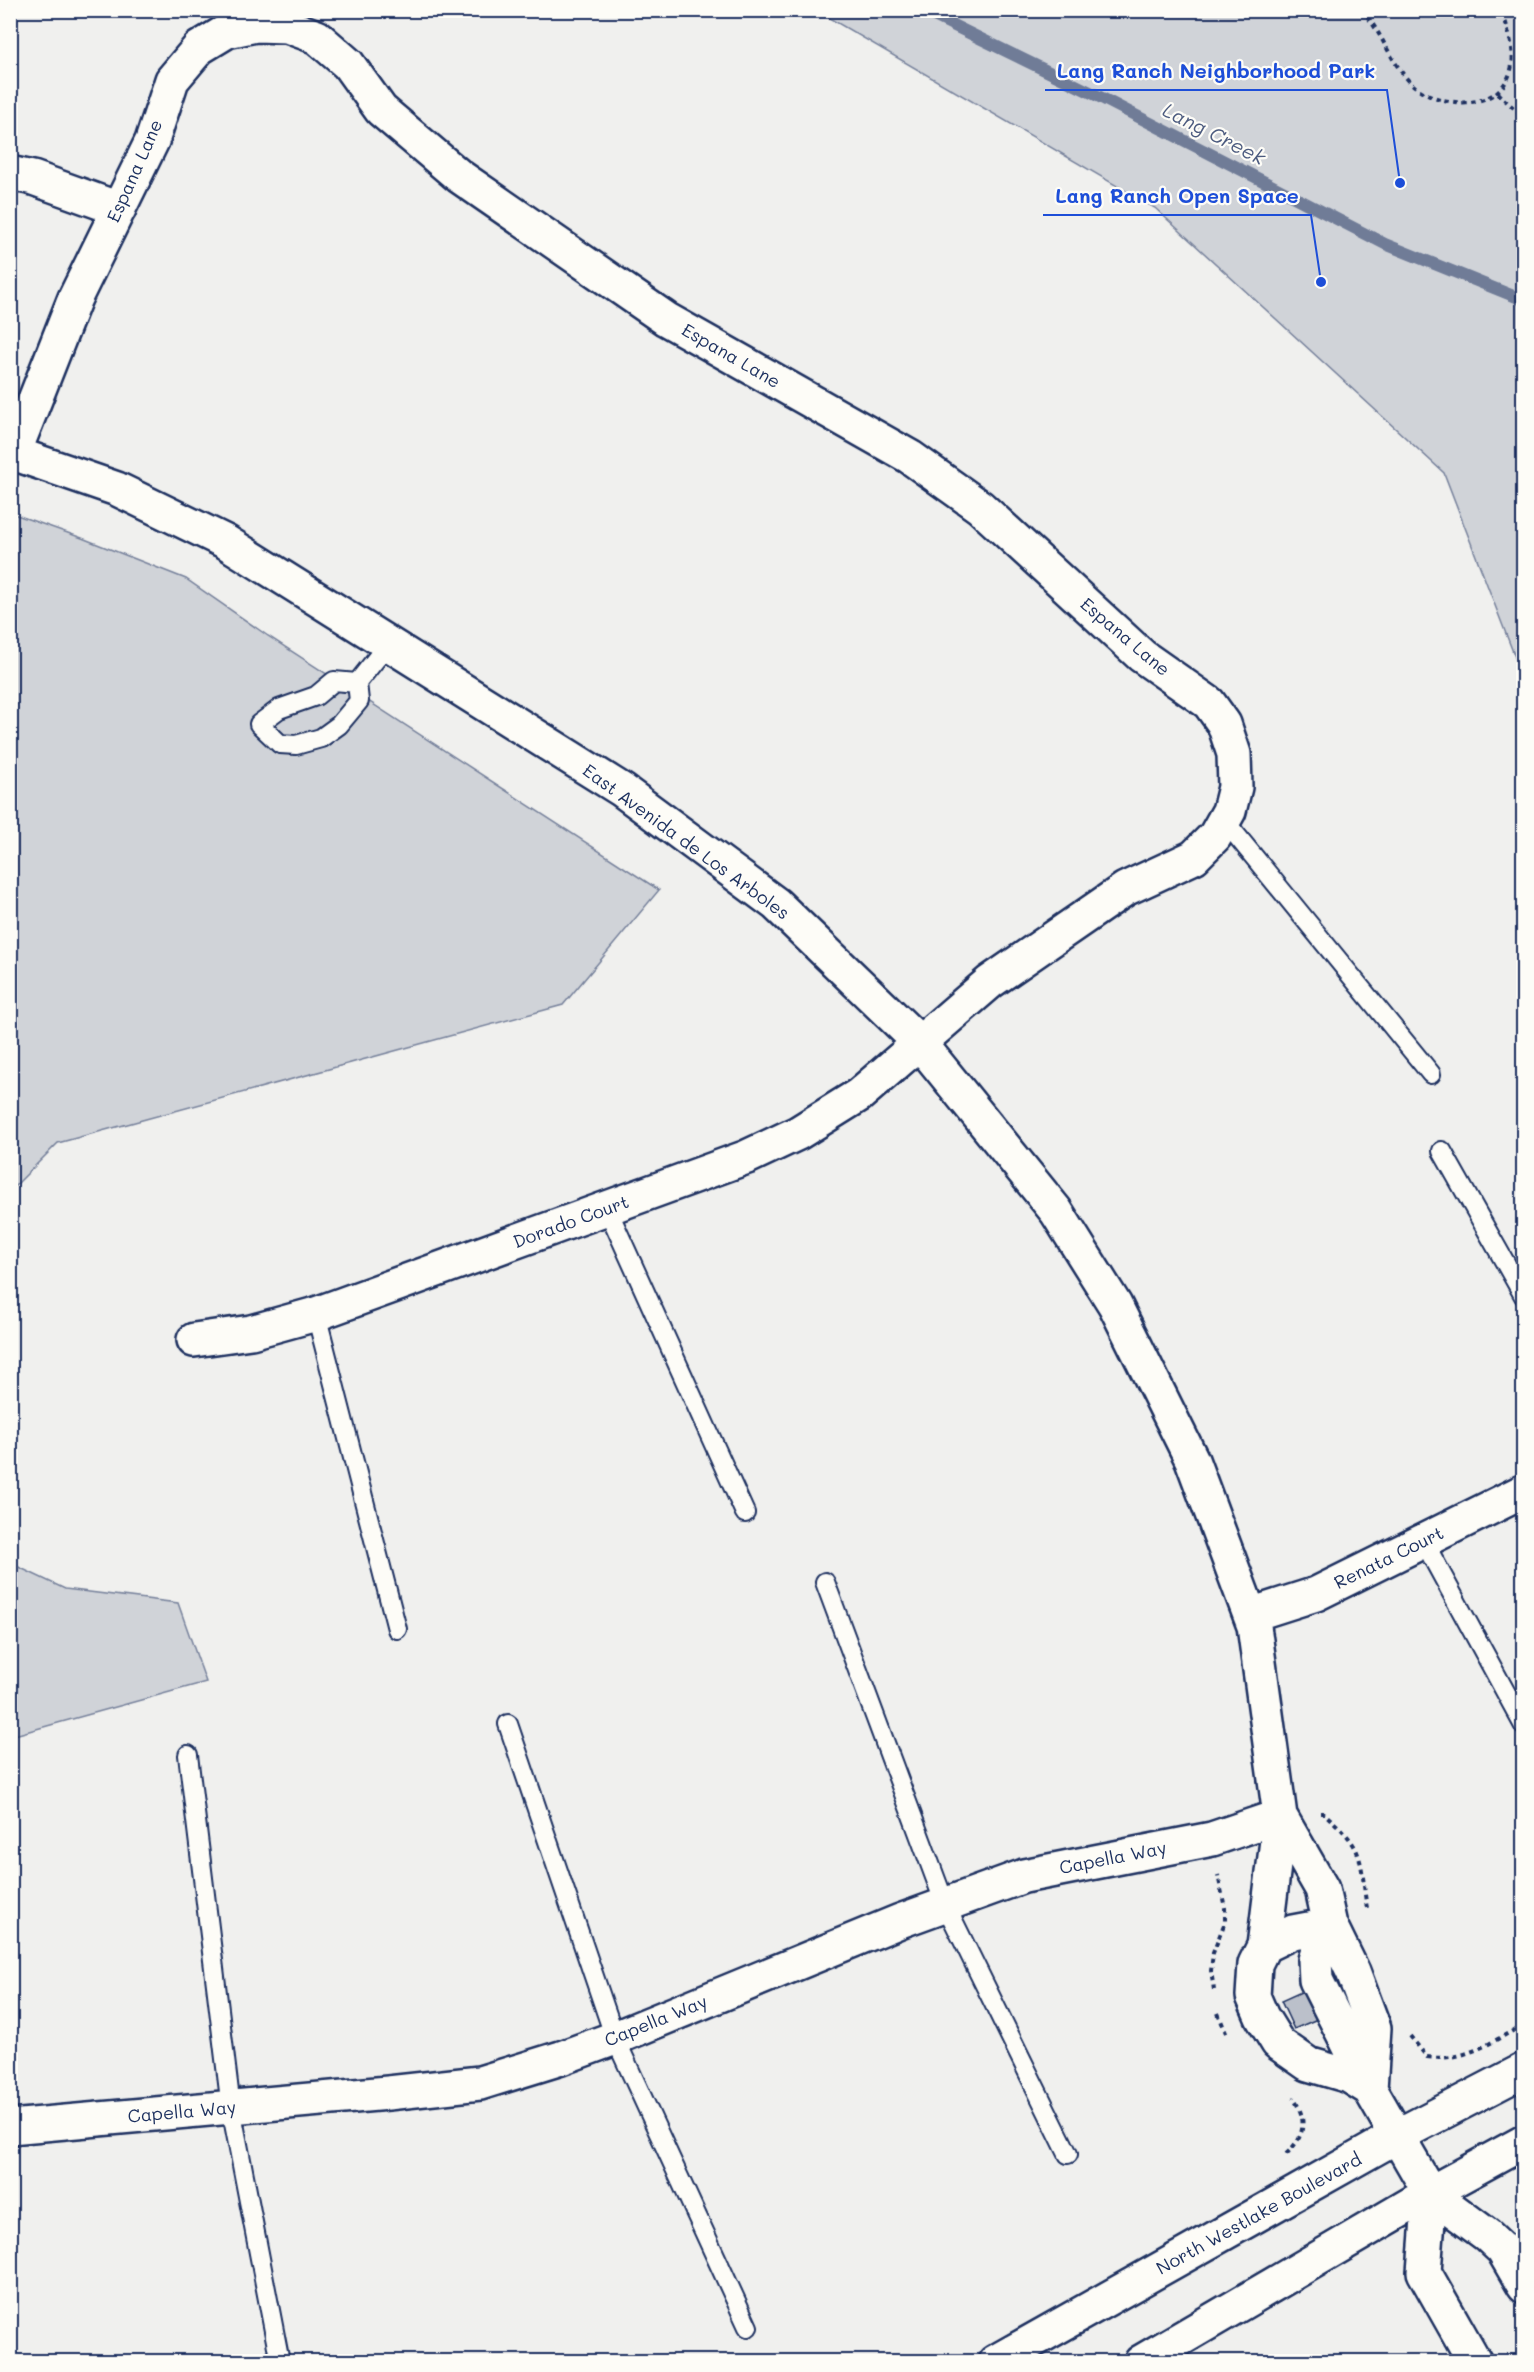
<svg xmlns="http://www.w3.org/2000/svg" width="1534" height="2372" font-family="Mali,sans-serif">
	<rect width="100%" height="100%" fill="#f0f0ee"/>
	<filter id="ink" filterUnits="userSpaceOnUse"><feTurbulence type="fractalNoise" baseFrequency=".0167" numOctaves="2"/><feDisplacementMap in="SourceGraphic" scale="12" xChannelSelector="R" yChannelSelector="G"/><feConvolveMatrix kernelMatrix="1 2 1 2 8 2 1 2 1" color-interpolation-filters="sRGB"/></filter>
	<g filter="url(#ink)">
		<path fill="#d0d3d8" stroke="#76819b" stroke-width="1.5" d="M817 11H1523V678L1444 473 1155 208Z
			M11 513 82 538 186 579 268 636 659 890 563 1005 58 1143 11 1190Z
			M10 1563 65 1589 178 1603 206 1682 11 1736Z"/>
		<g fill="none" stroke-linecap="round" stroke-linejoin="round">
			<path stroke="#6f7b97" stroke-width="12" d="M922 10 1094 94 1385 244 1521 299 1524 303"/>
		</g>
		<path fill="#bbc0ca" stroke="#1b2f5e" stroke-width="1.5" d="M1338 1980 1347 2001 1320 2013 1322 2017 1294 2029 1281 2001 1310 1988 1312 1991Z"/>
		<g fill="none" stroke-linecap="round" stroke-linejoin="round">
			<g stroke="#1b2f5e" stroke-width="22">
				<path id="lane" d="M357 683 334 681 316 696 279 709 259 724 280 744 296 745 321 738 339 725 359 701 357 683 388 644
					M1224 820 1431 1074
					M1442 1151 1524 1296
					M607 1208 745 1513
					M316 1314 397 1629
					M1424 1542 1524 1726
					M825 1582 945 1904 1068 2154
					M508 1724 615 2038 748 2327
					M188 1755 231 2108 280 2362"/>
			</g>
			<g stroke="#1b2f5e" stroke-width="38">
				<path id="street" d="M10 173 33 178 119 209
					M10 452 117 489 226 542 622 790 776 904 920 1043 1056 1211 1115 1305 1192 1460 1254 1626 1280 1816 1264 1946 1255 1964 1253 1996 1262 2017 1278 2043 1308 2064 1349 2076 1370 2089
					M14 453 75 298 152 141 172 80 199 48 227 31 256 25 287 26 317 37 348 64 381 110 459 176 666 319 910 457 980 507 1142 656 1209 703 1224 724 1234 754 1235 787 1229 811 1215 836 1194 857 1125 889 990 982 859 1095 798 1133 747 1157 316 1314 251 1332 194 1340
					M1250 1615 1316 1594 1524 1491
					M1280 1816 1322 1889 1330 1925 1353 1972 1374 2028 1370 2089 1397 2136
					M1330 1925 1321 1942 1315 1960 1316 1980 1370 2087
					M1264 1946 1293 1932 1330 1925
					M10 2127 388 2093 480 2083 561 2058 615 2038 900 1921 1024 1876 1212 1839 1280 1816"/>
			</g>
			<g stroke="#1b2f5e" stroke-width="38">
				<path id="secondary" d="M1397 2136 1430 2193 1487 2235 1503 2250 1524 2286
					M1430 2193 1424 2272 1475 2362
					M995 2362 1397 2136 1524 2070
					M1141 2362 1430 2193 1524 2142"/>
			</g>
			<path stroke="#1b2f5e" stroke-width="4" stroke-dasharray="4.5 4.5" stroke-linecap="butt" d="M1362 10C1382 32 1390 62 1411 83 1440 110 1504 113 1512 65 1515 47 1506 28 1503 10
				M1497 93 1524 117
				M1320 1813H1324C1334 1823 1345 1831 1353 1844 1364 1861 1363 1887 1367 1908
				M1214 1990 1211 1971 1213 1953 1225 1922V1908L1218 1875
				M1218 2013 1226 2033
				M1410 2036 1427 2057C1466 2062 1490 2042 1524 2025
				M1286 2154C1305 2137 1308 2119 1293 2098"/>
			<use href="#lane" stroke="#fdfcf7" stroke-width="18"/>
			<use href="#street" stroke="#fdfcf7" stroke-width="33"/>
			<use href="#secondary" stroke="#fdfcf7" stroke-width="33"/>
		</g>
	</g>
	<g text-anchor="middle" stroke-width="4.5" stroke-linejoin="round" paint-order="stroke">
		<g font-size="18" fill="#1b2f5e" stroke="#fdfcf7">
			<text transform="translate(135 171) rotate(-66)" y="6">Espana Lane</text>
			<text transform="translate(731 356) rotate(30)" y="6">Espana Lane</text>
			<text transform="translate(1125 637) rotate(40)" y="6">Espana Lane</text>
			<text transform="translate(686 842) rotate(36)" y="6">East Avenida de Los Arboles</text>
			<text transform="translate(571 1222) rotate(-20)" y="6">Dorado Court</text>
			<text transform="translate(1389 1558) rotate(-26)" y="6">Renata Court</text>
			<text transform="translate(1113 1858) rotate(-11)" y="6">Capella Way</text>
			<text transform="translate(656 2021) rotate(-22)" y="6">Capella Way</text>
			<text transform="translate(182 2112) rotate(-5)" y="6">Capella Way</text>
			<text transform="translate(1259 2214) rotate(-29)" y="6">North Westlake Boulevard</text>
		</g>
		<g font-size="20" font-style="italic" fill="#4c5b7f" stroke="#fdfcf7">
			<text transform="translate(1214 134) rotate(27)" y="7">Lang Creek</text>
		</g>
	</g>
	<path fill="none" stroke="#1d4ed8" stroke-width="2" d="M1400 183L1387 90H1045M1321 282L1311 215H1043"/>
	<g fill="#1d4ed8" stroke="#fdfcf7" stroke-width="2">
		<circle cx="1400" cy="183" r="6"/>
		<circle cx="1321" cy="282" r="6"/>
	</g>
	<g font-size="20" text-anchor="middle" font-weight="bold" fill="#1d4ed8" stroke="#fdfcf7" stroke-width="4.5" stroke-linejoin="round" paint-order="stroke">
		<text x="1216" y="78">Lang Ranch Neighborhood Park</text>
		<text x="1177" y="203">Lang Ranch Open Space</text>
	</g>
	<rect width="1534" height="2372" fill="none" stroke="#fdfcf7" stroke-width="36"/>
	<rect x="18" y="18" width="1498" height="2336" fill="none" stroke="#1b2f5e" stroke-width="2" filter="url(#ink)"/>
</svg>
